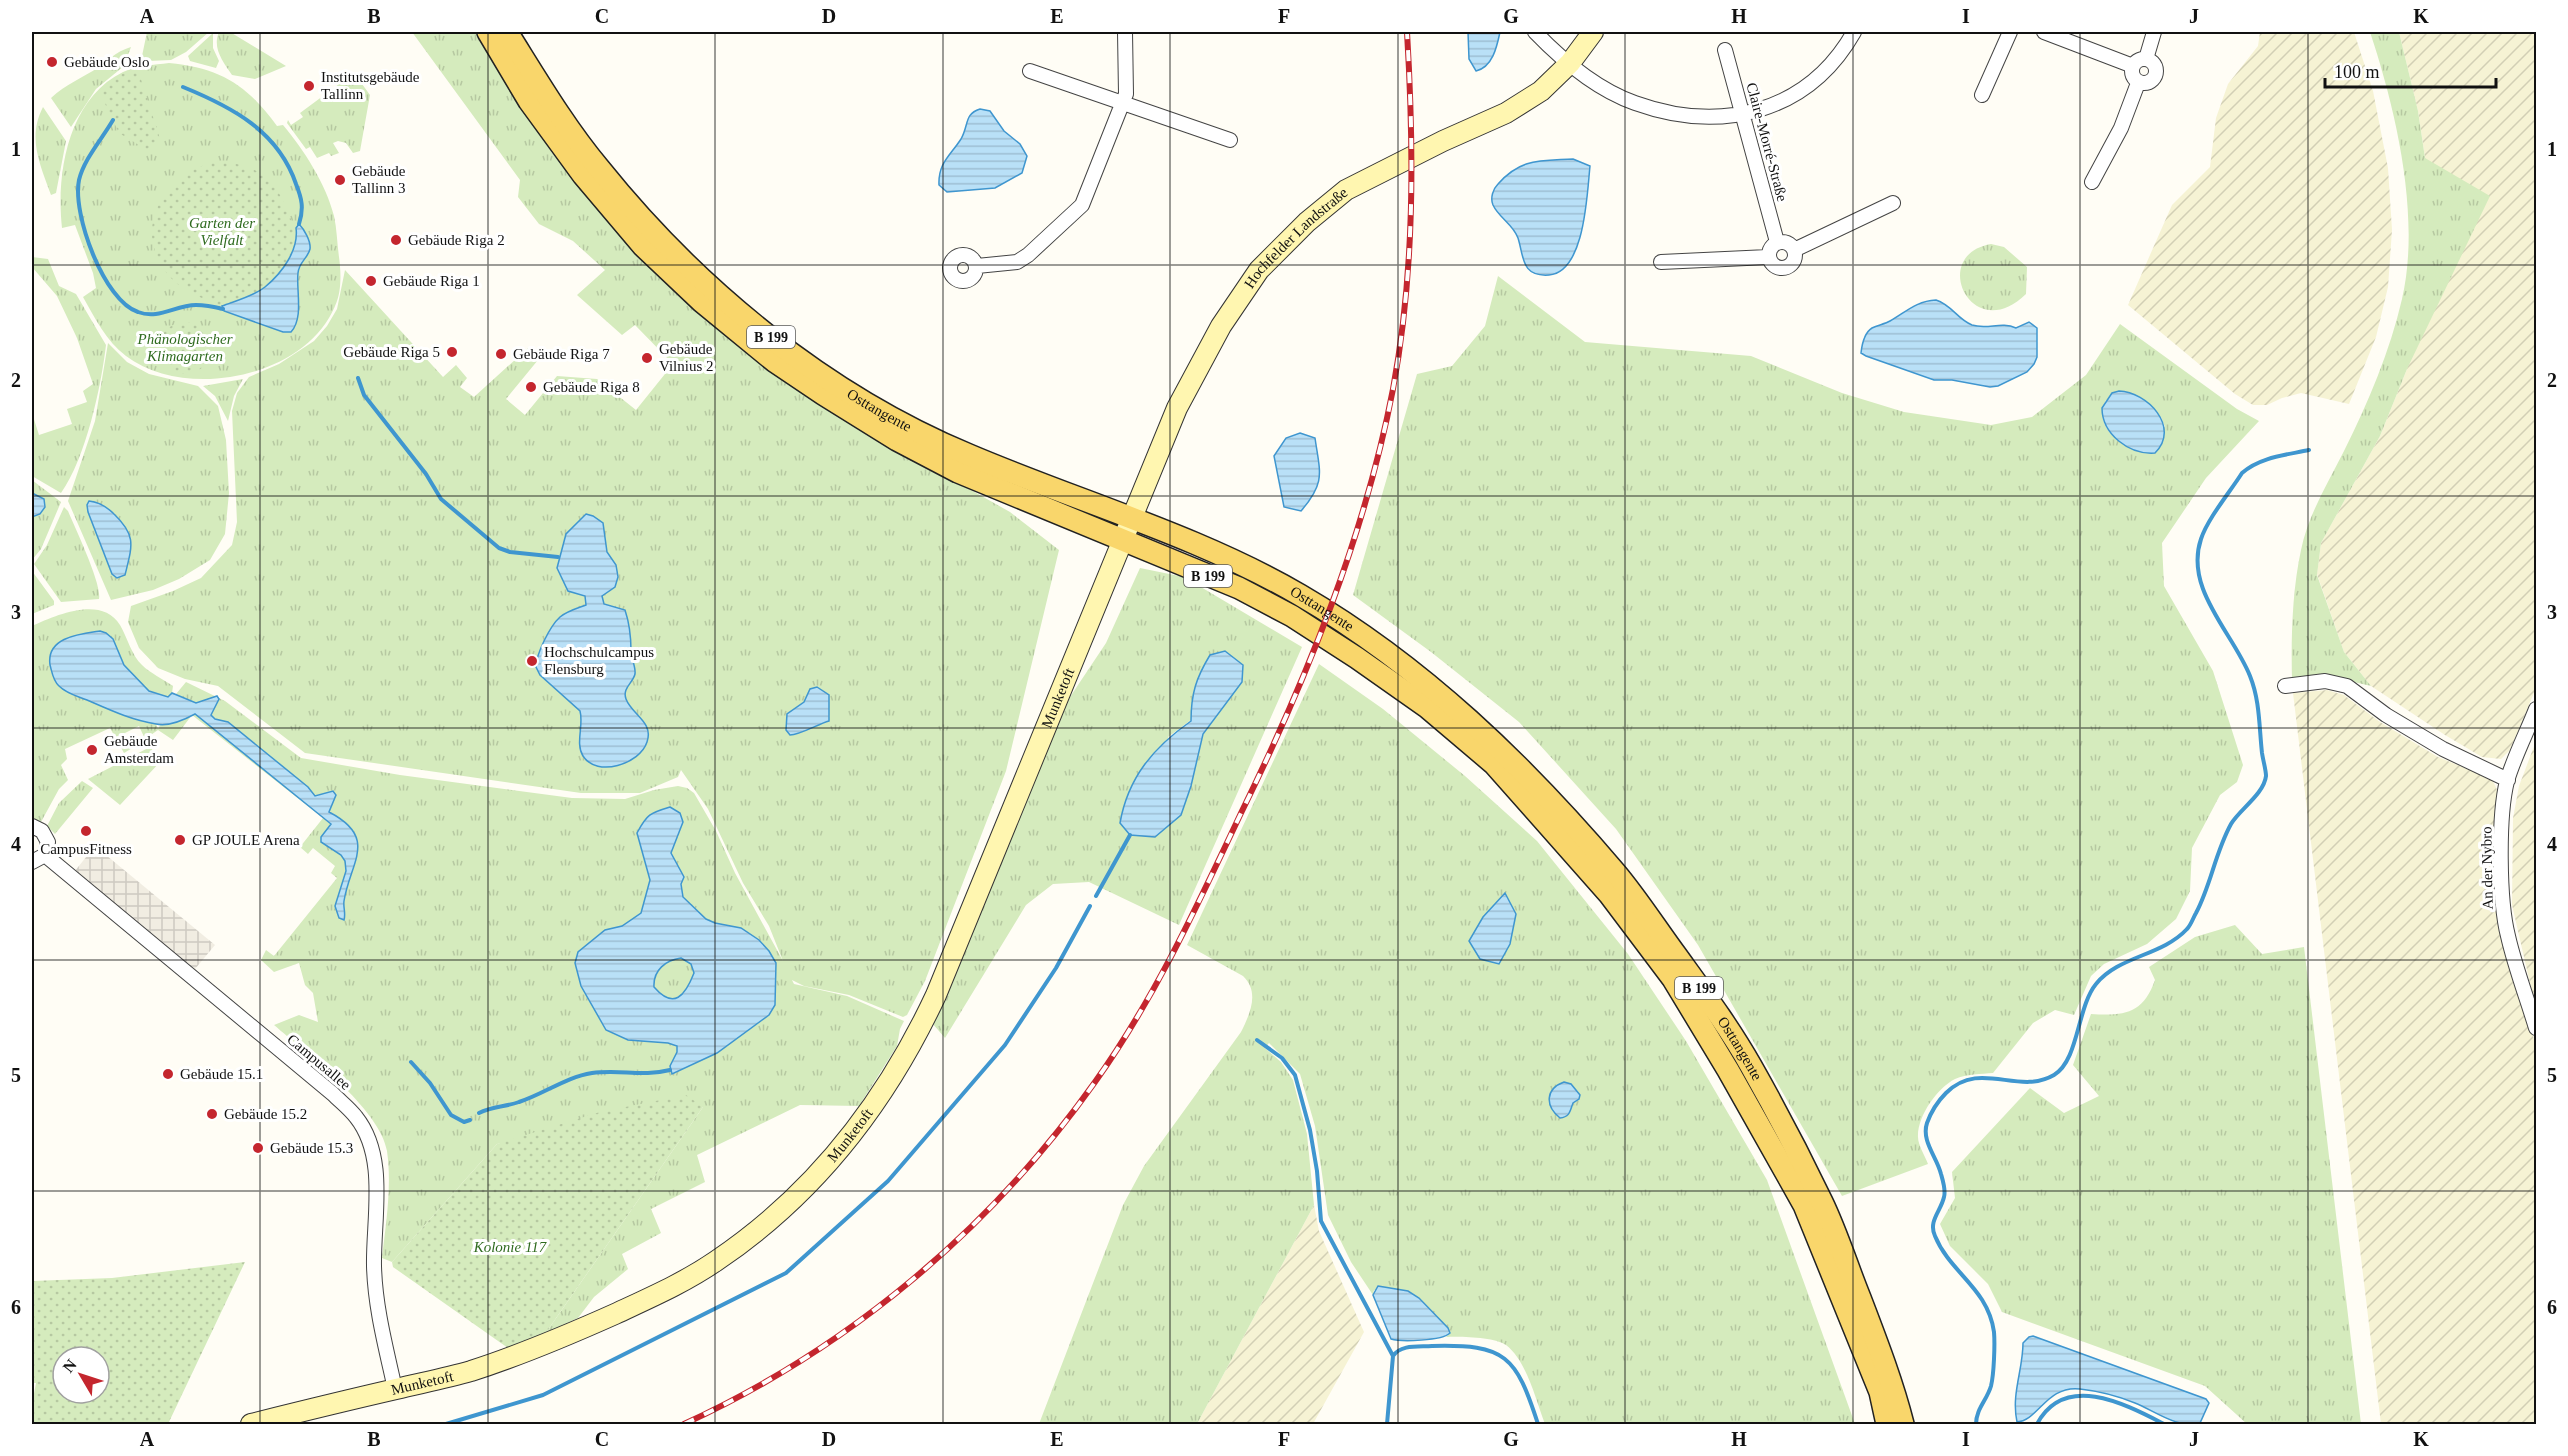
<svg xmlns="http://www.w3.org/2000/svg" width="2568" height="1456" font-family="'Times New Roman',serif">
	<defs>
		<pattern id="farmland-furrows" width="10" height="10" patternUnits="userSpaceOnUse" patternTransform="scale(1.5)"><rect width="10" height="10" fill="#f6f3d4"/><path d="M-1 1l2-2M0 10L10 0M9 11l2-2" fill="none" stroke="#d2cfb5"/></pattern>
		<pattern id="grass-tufts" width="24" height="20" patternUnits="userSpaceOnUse" patternTransform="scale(1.5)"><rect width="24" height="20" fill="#d5ebbd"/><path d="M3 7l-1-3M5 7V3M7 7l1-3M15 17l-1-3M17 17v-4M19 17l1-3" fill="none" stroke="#b6c8a1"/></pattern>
		<pattern id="garden-dots" width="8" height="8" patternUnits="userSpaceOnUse" patternTransform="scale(1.5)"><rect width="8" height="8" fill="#d5ebbd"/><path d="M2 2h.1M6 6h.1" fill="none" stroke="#b6c8a1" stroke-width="1.8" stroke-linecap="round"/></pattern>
		<pattern id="plaza-grid" width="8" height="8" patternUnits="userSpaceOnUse" patternTransform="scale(1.5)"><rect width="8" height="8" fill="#f1ede2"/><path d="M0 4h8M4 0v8" fill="none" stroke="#cecac1"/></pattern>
		<pattern id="water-rules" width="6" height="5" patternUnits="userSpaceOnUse" patternTransform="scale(1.5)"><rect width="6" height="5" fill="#b9e0f7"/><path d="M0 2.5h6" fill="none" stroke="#9ebfd3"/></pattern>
	</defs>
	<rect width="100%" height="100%" fill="#fffdf5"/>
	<path fill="url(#farmland-furrows)" d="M2260 32H2354L2373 91 2388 168 2392 230 2388 287 2376 337 2349 404 2301 393 2282 398 2267 405H2253L2235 394 2128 305 2172 205 2210 167 2216 118 2228 84 2258 46Z
		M2399 32H2536V688L2510 750 2501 759 2482 757 2445 735 2371 686 2344 652 2317 574 2321 543 2380 436 2407 369 2425 158 2418 111Z
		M2327 690 2344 695 2380 722 2438 757 2492 779 2500 796 2502 939 2536 1045V1424H2381L2293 693Z
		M2536 741V1009L2512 905 2513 818 2519 786Z
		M1314 1205 1319 1231 1364 1332 1313 1424H1197Z"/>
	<path fill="url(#grass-tufts)" fill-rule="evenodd" d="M147 32H209L186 52 171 60 148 61 142 56Z
		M219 32H230L286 66 255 79 232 75C223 62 212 48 219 32Z
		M412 32H478L552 153 667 283 723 333 857 426 1010 512 1059 550 1006 771 925 981 907 1015 903 1017 849 995 804 986 792 980 794 984 847 996 904 1021 900 1029 897 1046 859 1106 800 1105 697 1155 705 1182 651 1209 661 1233 622 1254 628 1269 594 1297 578 1318 545 1334 703 1107 497 1144 392 1262 382 1258C386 1223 392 1186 387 1151 381 1110 305 1052 274 1025L299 1015 318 1022 313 993 305 985 299 963 274 972 261 960 266 950 274 956 337 878 331 873 335 866 313 848 308 854 300 847 323 818 192 715 173 740 158 730 145 739 139 726 125 733 130 746 134 747 124 753 110 728 65 749 67 759 61 765 68 780 59 789 41 822 32 818V626C56 615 102 595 120 625 127 637 132 656 142 665 150 673 163 679 173 686L172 693 156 724 158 729 176 694 186 682 225 701 301 758 400 775 572 798 625 799 654 790 678 786 687 788 694 793 716 831 735 873 783 961 769 926 743 883 708 809 681 770 678 777 640 793H581L305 753 218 686 185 679 158 668 139 648 128 622 131 606 173 591 201 578 232 545 237 522 232 411 237 393 249 377 279 364 314 341 327 326 337 309 345 270 443 377 456 365 467 378 460 387 474 397 528 348 538 360 506 399 525 415 557 376 597 379 636 410 673 364 635 325 622 335 577 295 605 270 573 241 539 224 518 197 520 180Z
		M2370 32H2399L2418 111 2425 158 2490 196 2407 369 2380 436 2321 543 2317 575 2344 652 2371 686 2328 676 2292 681C2291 638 2292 592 2301 550 2308 515 2328 483 2344 451 2368 403 2390 351 2402 299 2421 217 2396 110 2370 32Z
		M213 33V48L219 61 216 68 190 61 188 56Z
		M131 47 124 66 96 89 71 127 51 98C66 84 82 78 99 67 112 58 115 52 131 47Z
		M169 63C221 68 247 85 277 126L283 125C304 150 326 184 334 216 337 229 337 243 339 257 341 271 342 292 335 306 305 378 186 401 126 356 106 341 95 318 83 297L96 288 93 273 75 225 62 228C56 173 68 99 123 72 138 65 154 65 169 63Z
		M354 73 370 95 360 151 353 153 346 143 338 141 333 143 339 153 331 156 329 153 317 158 310 147 306 149 287 123 288 120 291 125 303 117 300 113Z
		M43 107 66 141 56 193 51 195C40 164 27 138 43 107Z
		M1991 244 2004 247 2027 267 2026 294C1972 347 1928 255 1991 244Z
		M32 257 48 259 59 286 76 294 106 345C101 387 86 458 61 493L32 476V413L39 435 72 424 67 409 87 402 83 391 93 384 77 338 57 296 32 267Z
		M1498 276 1585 342 1751 356 1842 393 1904 412 1991 425 2032 417 2086 375 2120 324 2237 409 2259 421 2206 478 2162 543 2164 586 2213 671 2243 765 2237 782 2220 795 2192 848 2190 891 2176 919 2147 944 2104 964 2091 976 2074 1015 2055 1010 2033 1023 1993 1073C1981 1074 1967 1074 1955 1079 1937 1088 1917 1117 1918 1137 1918 1145 1925 1156 1928 1164L1842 1196 1698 945 1616 829 1519 722 1431 652 1353 595 1417 374 1452 366 1485 326ZM2106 400 2161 417 2165 427 2120 442C2106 431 2097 418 2106 400Z
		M108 343 127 362 149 374 198 386 218 406 226 440 229 493 225 534 210 560 179 579 153 590 111 600 68 501 95 421Z
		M243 379 234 396 228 421 215 396 203 386Z
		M32 480 61 502 41 549 32 560Z
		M64 507 68 511C75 528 102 584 99 599L61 602 34 564 47 545Z
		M1140 568 1184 577 1302 647 1179 925 1089 882 1053 884 1026 905 945 1038 932 1023 1070 697 1106 643ZM1242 682 1203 734 1191 786 1168 737Z
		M32 571 54 601V605L32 614Z
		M1319 664 1383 709 1465 776 1537 841 1628 954 1686 1041 1767 1180 1855 1424H1545C1536 1401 1527 1361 1506 1345 1495 1337 1459 1336 1446 1337L1450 1333 1419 1298 1374 1290 1373 1295 1351 1262 1328 1215 1315 1126 1300 1074 1269 1043 1265 1048 1281 1062 1293 1080 1307 1134 1314 1205 1197 1424H1039L1123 1205 1144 1166 1241 1032C1250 1014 1260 992 1243 976L1187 945Z
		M150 747 161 761 120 805 88 779Z
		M82 781 93 788 55 834 47 826 59 803Z
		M2235 925 2262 954 2304 947 2361 1424H2247L2205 1386 2002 1312 1988 1284 1950 1246 1940 1224 1955 1198 1952 1172 2030 1088 2064 1113 2099 1096 2073 1065 2091 1014C2124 1016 2143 1014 2155 980L2149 967 2195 937Z"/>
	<path fill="url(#garden-dots)" fill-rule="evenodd" d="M137 67 161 142 149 151 119 133 99 91 114 78Z
		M217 162C261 163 278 182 292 222 295 231 299 239 295 249 292 258 272 282 264 288 253 297 235 301 222 306 205 299 186 293 173 280 128 236 161 171 217 162Z
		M159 348a26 26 0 1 1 52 0a26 26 0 1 1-52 0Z
		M686 1095 703 1107 545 1334 508 1348 393 1267 392 1262 497 1144 600 1112Z
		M245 1262 168 1424H32V1404L36 1383H32V1281L112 1278ZM63 1357H99V1393H63Z"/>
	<path fill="url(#plaza-grid)" d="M95 846 215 945 190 975 70 877Z"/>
	<path fill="url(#water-rules)" stroke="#3f96cf" stroke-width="1.5" fill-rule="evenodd" d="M1468 32H1500C1497 46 1493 67 1476 71L1469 59Z
		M980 109 990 111 1004 131 1020 144 1027 156 1022 173 995 188 947 192 939 185C938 163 950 156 961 139 969 125 964 114 980 109Z
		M1573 159 1590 166C1587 194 1585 272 1549 275 1521 277 1524 257 1518 238 1513 224 1499 218 1493 205 1490 198 1493 189 1498 184 1521 158 1540 161 1573 159Z
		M299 224C304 229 311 241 310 249 308 258 299 262 298 273 296 290 304 318 291 332H283L224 311 222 306C235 301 254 296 265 287 282 273 299 250 296 228Z
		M1936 300C1952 305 1957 319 1972 325 1988 330 2001 321 2016 328L2029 322 2037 328V357L2034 364 2027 372 1998 386 1990 387 1952 380H1934L1866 356 1861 353C1862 344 1864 333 1872 328 1878 325 1885 324 1890 321 1906 312 1916 301 1936 300Z
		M2119 391C2147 392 2181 427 2155 453 2129 455 2102 434 2102 408L2112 393Z
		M1300 433 1315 438C1320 473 1326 482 1301 511L1284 507 1274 456 1286 438Z
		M32 493 44 499 45 507 40 514 32 517Z
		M89 501C99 502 107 507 114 514 137 536 132 546 125 575L117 578 112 574 88 512 87 505Z
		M586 514 593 516 603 523 607 552 616 565 618 577 615 587 602 596 604 604 625 610C630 625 631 636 631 651 631 658 636 667 635 674 633 683 622 688 626 699 632 715 654 722 647 742 640 764 597 778 583 756 575 743 584 725 580 711L540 675 536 667C536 654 550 626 560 617 567 611 578 608 586 605L585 596 568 591 557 568 566 534Z
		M100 631 106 633 113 639 124 665 149 691 168 697 172 693 196 703 217 696 219 699 211 715 215 719 228 722 308 787 315 796 333 791 336 795 329 812C379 838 350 862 344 901 343 907 346 913 344 920L339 918 335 906 346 871 345 861 341 855 321 842V837L331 824 195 714C184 720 169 727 156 724 131 720 110 710 87 700 77 696 67 694 59 686 53 681 52 672 50 665 46 637 80 634 100 631Z
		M1225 651 1243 665 1242 682 1203 734 1191 786 1181 815 1155 837 1130 835 1120 823C1128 777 1154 747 1191 721 1191 694 1196 678 1210 655Z
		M817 687 829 695V721C818 724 800 735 790 735L786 730 787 714 804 702 810 689Z
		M670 807 680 813 683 822 671 853 684 877 681 884 683 897 706 919 715 923 741 928 759 940 769 951 776 963 775 1005 769 1015 717 1053 672 1074 670 1066 677 1052V1046L668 1043 628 1040 606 1030 581 986 575 963 578 952 605 930 622 926 641 913 650 880 637 833C647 814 650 813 670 807ZM681 958 691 964 694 973C685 996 674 1010 654 987 653 970 666 960 681 958Z
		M1505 893 1516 914 1510 944 1499 964 1480 959 1469 941 1483 917Z
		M1564 1082 1571 1084 1580 1095 1579 1099 1573 1103C1570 1111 1570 1117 1560 1118 1545 1106 1545 1089 1564 1082Z
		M1378 1286 1408 1291 1419 1298 1448 1328 1450 1333C1442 1341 1401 1342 1391 1339L1373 1295Z
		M2033 1336 2206 1399 2209 1403 2200 1423C2177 1429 2155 1411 2135 1403 2118 1396 2098 1391 2080 1389 2047 1385 2038 1421 2017 1422 2011 1394 2023 1370 2023 1343L2029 1337Z"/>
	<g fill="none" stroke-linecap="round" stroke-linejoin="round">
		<path stroke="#3f96cf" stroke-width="4" d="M183 87C232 107 278 131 296 184 302 199 304 208 299 224
			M113 120C102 139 84 159 79 180 72 214 104 301 138 312 159 320 175 305 196 305 205 305 215 307 223 309
			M358 378 364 395 426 474 441 499 499 548 510 552 558 557
			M1096 896 1130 835
			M1257 1040 1282 1058 1295 1075 1310 1130 1317 1171 1321 1221 1393 1356 1387 1424
			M411 1062 430 1083 451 1115 464 1122 470 1120
			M479 1113C492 1106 506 1107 519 1102 544 1094 566 1077 592 1073 620 1069 642 1077 670 1070
			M1393 1356C1401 1344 1419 1347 1432 1346 1506 1344 1516 1356 1538 1424
			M446 1424 543 1395 786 1273 888 1181 1005 1045 1056 968 1090 906
			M1976 1424C1976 1409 1987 1400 1991 1386 1994 1374 1995 1344 1994 1332 1988 1288 1950 1273 1935 1236 1928 1221 1941 1211 1944 1197 1946 1190 1943 1181 1941 1174 1937 1157 1921 1141 1927 1123 1931 1112 1938 1101 1946 1093 1980 1059 2018 1096 2054 1075 2079 1060 2077 1007 2096 984 2118 956 2162 956 2187 929 2191 925 2193 918 2196 913 2211 885 2215 853 2231 824 2239 810 2264 794 2266 776 2266 770 2263 760 2262 753 2259 726 2260 701 2250 676 2233 633 2184 589 2201 539 2208 518 2230 492 2242 473 2260 457 2286 455 2309 450
			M2037 1424C2065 1372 2125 1404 2164 1424"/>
		<g stroke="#444" stroke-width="16">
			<path id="street" d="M1535 32C1562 60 1598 90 1635 103 1721 134 1808 113 1854 32
				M2044 32 2133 66
				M1725 50 1777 242
				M2132 71a12 12 0 1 1 24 0a12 12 0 1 1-24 0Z
				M2146 59 2154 32
				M1030 71 1230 140
				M1982 95 2010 32
				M2092 182 2121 128 2138 83
				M1769 255a13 13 0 1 1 26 0a13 13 0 1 1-26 0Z
				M1794 250 1893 203
				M950 268a13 13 0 1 1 26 0a13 13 0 1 1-26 0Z
				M1661 262 1768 257
				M977 266 1017 262 1028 255 1082 205 1126 94 1125 32
				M2285 686 2325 681 2347 686 2386 715 2443 749 2508 780
				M2536 709C2527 732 2514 757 2507 781 2498 817 2499 901 2508 936 2515 967 2527 998 2536 1028
				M32 826 42 831 48 842 45 855 32 862
				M45 855 333 1094C341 1102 350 1109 356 1117 388 1157 373 1219 374 1266 375 1307 386 1348 395 1389"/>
		</g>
		<g stroke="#333" stroke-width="22">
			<g id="secondary">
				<path id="s1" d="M251 1424C299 1412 348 1400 396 1389 421 1383 447 1378 471 1371 521 1355 568 1335 615 1314 649 1298 684 1283 716 1261 814 1195 886 1102 936 995L1177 408 1221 326 1259 270 1307 222 1346 190 1443 141 1506 113 1541 91 1570 63 1593 32"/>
			</g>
		</g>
		<g stroke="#222" stroke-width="24">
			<g id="primary">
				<path d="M488 32 529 101 583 175 643 246 702 302 774 361 823 394 897 440 958 472 1239 588 1292 616 1357 658 1428 708 1494 764 1609 894 1673 979 1728 1070 1804 1205 1880 1392 1887 1424"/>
				<path id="s2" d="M507 32C536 78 564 126 599 168 696 289 825 395 969 455 1077 501 1199 536 1300 595 1422 666 1524 765 1615 872 1637 898 1656 928 1676 955 1702 991 1729 1027 1751 1066 1776 1110 1800 1156 1822 1202 1837 1233 1847 1266 1860 1298 1876 1340 1892 1381 1903 1424"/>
			</g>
		</g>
		<use href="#street" stroke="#fff" stroke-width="14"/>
		<use href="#secondary" stroke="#fff6b0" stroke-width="20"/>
		<use href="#primary" stroke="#f9d66b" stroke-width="21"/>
		<g stroke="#c4262e" stroke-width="6">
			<path id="rail" d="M684 1424C849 1348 990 1230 1095 1082 1155 998 1198 904 1242 811 1307 678 1365 535 1393 389 1415 271 1414 150 1407 32"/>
		</g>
		<use href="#rail" stroke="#fff" stroke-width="4" stroke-dasharray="11" stroke-linecap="butt"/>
	</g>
	<path fill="none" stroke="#111" stroke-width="1.5" stroke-opacity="0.55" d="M260 32V1424M488 32V1424M715 32V1424M943 32V1424M1170 32V1424M1398 32V1424M1625 32V1424M1853 32V1424M2080 32V1424M2308 32V1424M32 265H2536M32 496H2536M32 728H2536M32 960H2536M32 1191H2536"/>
	<g fill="#c4262e" stroke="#fff" stroke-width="2">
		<circle cx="52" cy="62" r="6"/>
		<circle cx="309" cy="86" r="6"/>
		<circle cx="340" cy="180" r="6"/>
		<circle cx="396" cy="240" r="6"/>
		<circle cx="371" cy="281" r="6"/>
		<circle cx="452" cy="352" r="6"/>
		<circle cx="501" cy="354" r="6"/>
		<circle cx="647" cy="358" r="6"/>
		<circle cx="531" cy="387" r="6"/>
		<circle cx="532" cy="661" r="6"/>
		<circle cx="92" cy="750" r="6"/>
		<circle cx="86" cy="831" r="6"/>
		<circle cx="180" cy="840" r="6"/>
		<circle cx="168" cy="1074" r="6"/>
		<circle cx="212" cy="1114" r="6"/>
		<circle cx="258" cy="1148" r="6"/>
	</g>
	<g text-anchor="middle" stroke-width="6" stroke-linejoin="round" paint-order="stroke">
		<g fill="#fff" stroke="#585858" stroke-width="1.5">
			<rect x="747" y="326" width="48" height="22" rx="4.5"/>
			<rect x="1184" y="565" width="48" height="22" rx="4.5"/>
			<rect x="1675" y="977" width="48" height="22" rx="4.5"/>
		</g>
		<g font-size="14" font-weight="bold" fill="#111">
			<text x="771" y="342">B 199</text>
			<text x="1208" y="581">B 199</text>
			<text x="1699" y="993">B 199</text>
		</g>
		<g font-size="15" fill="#111" stroke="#fff" text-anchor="start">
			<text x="64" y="67">Gebäude Oslo</text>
			<text x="321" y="82">Institutsgebäude<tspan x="321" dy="17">Tallinn</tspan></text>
			<text x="352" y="176">Gebäude<tspan x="352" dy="17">Tallinn 3</tspan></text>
			<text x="408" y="245">Gebäude Riga 2</text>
			<text x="383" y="286">Gebäude Riga 1</text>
			<text x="659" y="354">Gebäude<tspan x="659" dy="17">Vilnius 2</tspan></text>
			<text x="440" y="357" text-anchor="end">Gebäude Riga 5</text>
			<text x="513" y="359">Gebäude Riga 7</text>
			<text x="543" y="392">Gebäude Riga 8</text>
			<text x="544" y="657">Hochschulcampus<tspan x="544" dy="17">Flensburg</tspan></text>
			<text x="104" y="746">Gebäude<tspan x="104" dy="17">Amsterdam</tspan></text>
			<text x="192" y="845">GP JOULE Arena</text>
			<text x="86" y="854" text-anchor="middle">CampusFitness</text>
			<text x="180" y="1079">Gebäude 15.1</text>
			<text x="224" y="1119">Gebäude 15.2</text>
			<text x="270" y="1153">Gebäude 15.3</text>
		</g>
		<g font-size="15" fill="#111" stroke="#fff">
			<text transform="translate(1767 142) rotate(75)" y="5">Claire-Morré-Straße</text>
			<text dy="5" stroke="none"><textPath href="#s1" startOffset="1689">Hochfelder Landstraße</textPath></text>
			<text dy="5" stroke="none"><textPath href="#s2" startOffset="537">Osttangente</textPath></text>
			<text dy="5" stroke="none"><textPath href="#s2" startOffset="1023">Osttangente</textPath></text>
			<text dy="5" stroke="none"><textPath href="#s1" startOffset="1166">Munketoft</textPath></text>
			<text transform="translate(2487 868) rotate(-91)" y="5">An der Nybro</text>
			<text dy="5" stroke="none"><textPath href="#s2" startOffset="1635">Osttangente</textPath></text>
			<text transform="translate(319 1062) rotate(40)" y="5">Campusallee</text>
			<text dy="5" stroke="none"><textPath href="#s1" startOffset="680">Munketoft</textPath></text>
			<text dy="5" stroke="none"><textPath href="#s1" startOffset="176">Munketoft</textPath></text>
		</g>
		<g font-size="15" font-style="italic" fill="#2f6b1f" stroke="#fff">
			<text x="222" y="228">Garten der<tspan x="222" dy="17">Vielfalt</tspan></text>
			<text x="185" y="344">Phänologischer<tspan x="185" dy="17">Klimagarten</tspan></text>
			<text x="510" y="1252">Kolonie 117</text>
		</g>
	</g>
	<rect width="2568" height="1456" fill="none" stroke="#ffffff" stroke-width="66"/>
	<g transform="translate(81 1375) rotate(309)"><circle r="28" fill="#ffffff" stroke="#a0a0a0" stroke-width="1.5"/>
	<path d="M0-4.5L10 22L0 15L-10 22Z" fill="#c4262e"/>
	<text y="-9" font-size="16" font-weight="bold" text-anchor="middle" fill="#111111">N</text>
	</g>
	<path d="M2325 78v9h171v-9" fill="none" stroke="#111111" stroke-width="3"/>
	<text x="2334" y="78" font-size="18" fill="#111111" stroke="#ffffff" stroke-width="4.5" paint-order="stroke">100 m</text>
	<rect x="33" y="33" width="2502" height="1390" fill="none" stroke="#111" stroke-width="2"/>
	<g font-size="20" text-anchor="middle" font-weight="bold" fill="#111">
		<text x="147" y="23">A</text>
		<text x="374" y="23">B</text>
		<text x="602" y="23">C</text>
		<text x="829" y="23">D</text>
		<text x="1057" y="23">E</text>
		<text x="1284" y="23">F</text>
		<text x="1511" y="23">G</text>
		<text x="1739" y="23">H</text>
		<text x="1966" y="23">I</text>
		<text x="2194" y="23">J</text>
		<text x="2421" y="23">K</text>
		<text x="16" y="156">1</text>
		<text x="2552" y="156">1</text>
		<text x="16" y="387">2</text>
		<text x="2552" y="387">2</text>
		<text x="16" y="619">3</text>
		<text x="2552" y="619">3</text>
		<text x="16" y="851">4</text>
		<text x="2552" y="851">4</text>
		<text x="16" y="1082">5</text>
		<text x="2552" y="1082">5</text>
		<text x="16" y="1314">6</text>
		<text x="2552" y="1314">6</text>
		<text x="147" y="1446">A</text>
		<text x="374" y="1446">B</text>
		<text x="602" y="1446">C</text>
		<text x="829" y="1446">D</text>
		<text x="1057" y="1446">E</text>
		<text x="1284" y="1446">F</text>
		<text x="1511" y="1446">G</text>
		<text x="1739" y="1446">H</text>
		<text x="1966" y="1446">I</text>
		<text x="2194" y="1446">J</text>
		<text x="2421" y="1446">K</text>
	</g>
</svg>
